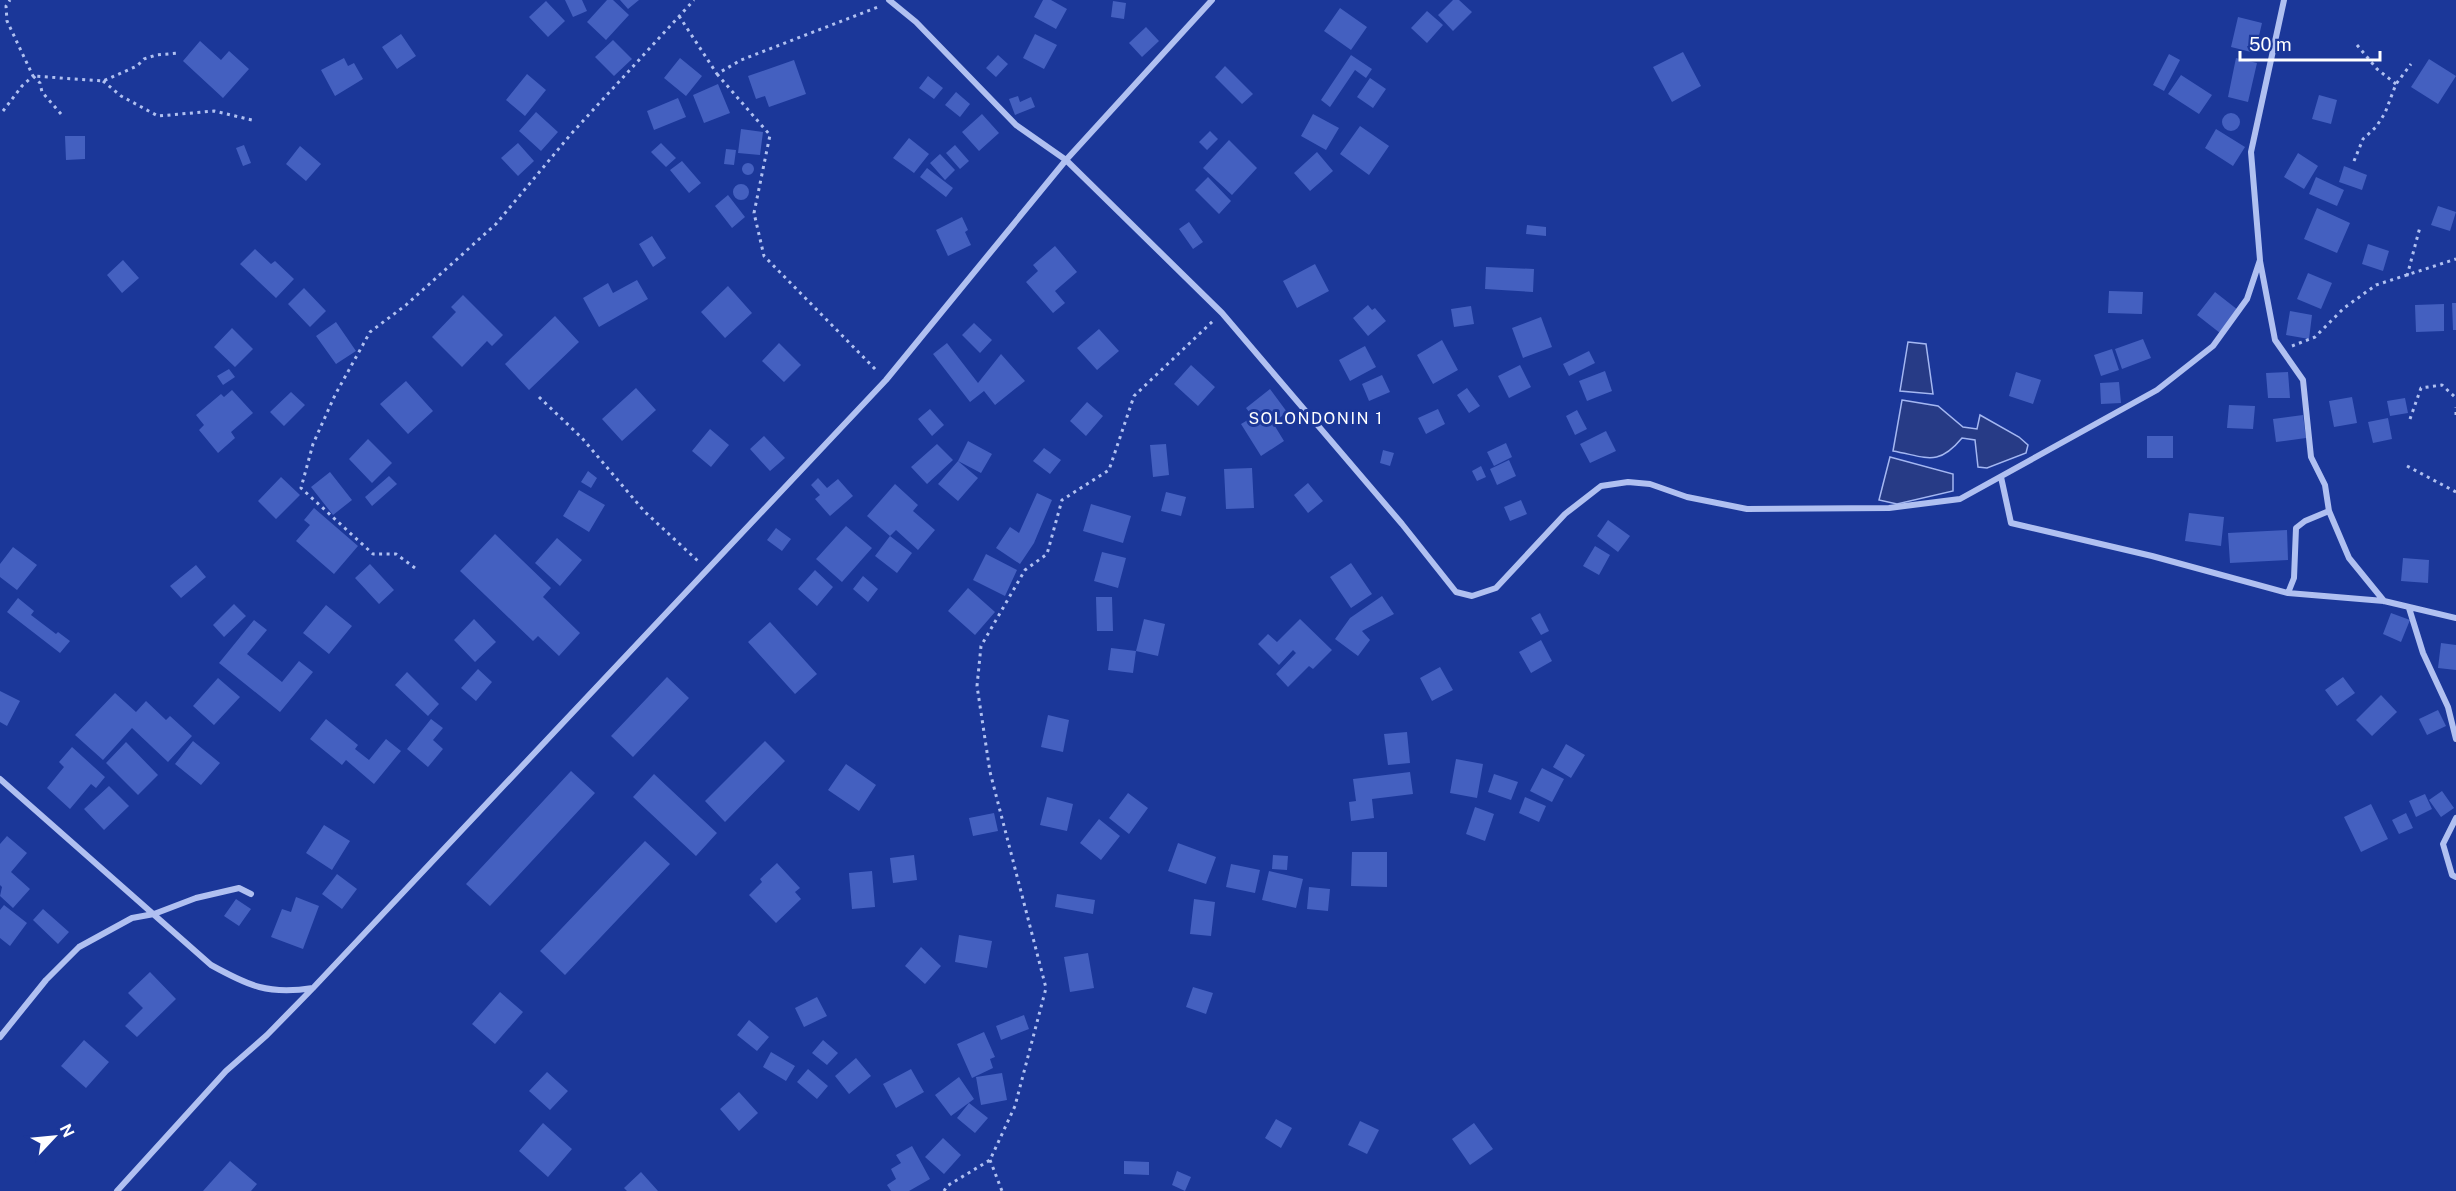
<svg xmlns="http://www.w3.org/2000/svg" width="2456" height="1191" font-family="'Public Sans',sans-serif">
	<rect width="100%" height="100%" fill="#1b3799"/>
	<path fill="#273b86" stroke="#a4b7f2" stroke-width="1.5" d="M1908 342 1926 344 1933 394 1900 391Z
		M1902 400 1938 406 1963 427 1977 429 1980 415 2019 437 2028 445 2026 453 1987 468 1978 467 1975 440 1962 438C1938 467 1927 457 1893 451Z
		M1890 457 1953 474V491L1897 504 1879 500Z"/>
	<path fill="#4460c0" d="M565 0H582L587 11 573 17Z
		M607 0H613L629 15 606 40 587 22Z
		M620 0H639L628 9Z
		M1043 0H1051L1067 9 1056 29 1034 17Z
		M1453 0H1459L1472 12 1453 31 1438 15Z
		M546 1 565 21 548 37 529 17Z
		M1113 1 1126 3 1124 19 1111 17Z
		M1340 8 1367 27 1351 50 1324 31Z
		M1427 11 1443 25 1427 43 1411 28Z
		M2238 17 2262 23 2255 53 2231 47Z
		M1146 27 1159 41 1142 57 1129 43Z
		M401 34 416 56 397 69 382 47Z
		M1035 34 1057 45 1044 69 1023 58Z
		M613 40 632 59 614 76 595 57Z
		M200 41 221 60 229 51 249 69 223 98 183 61Z
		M1683 52 1701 86 1672 102 1653 67Z
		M2169 54 2180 60 2164 91 2153 85Z
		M998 55 1008 64 996 77 986 68Z
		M1351 55 1372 69 1366 78 1355 70 1330 107 1321 100Z
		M344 58 348 66 354 63 363 79 335 96 321 70Z
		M680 58 702 76 686 96 664 78Z
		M2236 58 2257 63 2248 102 2228 97Z
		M2429 59 2456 76 2438 104 2411 87Z
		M794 60 806 94 769 107 765 96 756 99 748 76Z
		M1225 66 1253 94 1242 104 1215 77Z
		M527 74 546 90 525 116 506 100Z
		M2181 75 2212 95 2199 114 2168 94Z
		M928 76 943 88 934 99 919 88Z
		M1370 78 1386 89 1373 108 1357 97Z
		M718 84 730 113 704 123 693 95Z
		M956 92 970 104 960 117 945 105Z
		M2319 95 2337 100 2331 124 2312 119Z
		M1018 96 1020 102 1031 97 1035 107 1015 115 1009 99Z
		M678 98 686 117 654 130 647 111Z
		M536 112 558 132 541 151 519 131Z
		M2222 122a9 9 0 1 1 18 0a9 9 0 1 1-18 0Z
		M982 114 999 133 979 151 962 132Z
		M1313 114 1339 128 1326 150 1301 136Z
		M1360 126 1389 146 1369 175 1340 154Z
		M741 129 763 132 760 155 738 153Z
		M2216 129 2245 147 2233 166 2205 148Z
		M1210 131 1218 139 1207 150 1199 142Z
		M65 136H85V159L66 160Z
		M909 138 929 154 914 173 893 158Z
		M1229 140 1257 168 1232 195 1203 168Z
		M518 143 534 161 518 176 501 158Z
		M661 143 676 158 666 167 651 152Z
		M244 145 251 163 243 166 236 148Z
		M955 145 969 161 960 169 946 153Z
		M300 146 321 164 306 181 286 164Z
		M726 149 736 150 734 165 724 164Z
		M1317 152 1333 171 1310 191 1294 173Z
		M2298 153 2318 166 2304 189 2284 177Z
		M940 154 955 170 945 180 930 163Z
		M682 161 701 183 689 193 670 170Z
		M742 169a6 6 0 1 1 12 0a6 6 0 1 1-12 0Z
		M2344 166 2367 175 2362 190 2339 182Z
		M927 168 953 188 946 197 920 177Z
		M1208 177 1231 201 1219 214 1195 190Z
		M2316 177 2344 190 2337 206 2309 194Z
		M733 192a8 8 0 1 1 16 0a8 8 0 1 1-16 0Z
		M728 195 745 217 732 228 715 206Z
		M2438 206 2456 212 2450 231 2431 225Z
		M2317 208 2350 223 2337 253 2304 239Z
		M962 217 968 230 965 232 971 245 948 256 936 230Z
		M1189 222 1203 242 1193 249 1179 229Z
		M1527 225 1546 227V236L1526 234Z
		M652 236 666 258 653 267 639 244Z
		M2368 244 2389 251 2383 271 2362 264Z
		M1055 246 1077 272 1055 291 1065 303 1053 313 1026 282 1038 271 1033 265Z
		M255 249 271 264 275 261 294 279 276 298 240 264Z
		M123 260 139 278 122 293 107 275Z
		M1315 264 1329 291 1297 308 1283 281Z
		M1486 267 1534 269 1533 292 1485 289Z
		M2308 273 2332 283 2321 309 2297 299Z
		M637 280 648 299 599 327 583 298 608 283 613 293Z
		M728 286 752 313 725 338 701 312Z
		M304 288 326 311 310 327 288 304Z
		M2109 291 2143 292 2142 314 2108 313Z
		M2215 292 2238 310 2220 333 2197 315Z
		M463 295 503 335 492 346 487 341 462 367 432 337 456 312 451 307Z
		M2452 303H2456V330H2453Z
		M2444 304V331L2416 332 2415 305Z
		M1368 305 1372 310 1375 308 1386 321 1368 336 1353 318Z
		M1471 306 1474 324 1454 327 1451 309Z
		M2290 311 2312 315 2309 339 2286 335Z
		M555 316 579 342 529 390 505 364Z
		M1541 317 1552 347 1523 358 1512 328Z
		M336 322 356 351 336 364 316 336Z
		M974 323 992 340 980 353 962 335Z
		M232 328 253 349 235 367 214 347Z
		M1099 329 1119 351 1097 370 1077 348Z
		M2143 339 2151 358 2122 369 2115 349Z
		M1442 340 1458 370 1433 384 1417 355Z
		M779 343 801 365 784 382 762 361Z
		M947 343 978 383 1001 354 1025 381 995 405 984 391 970 402 933 354Z
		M1365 346 1376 367 1350 381 1339 360Z
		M2112 349 2119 370 2101 376 2094 355Z
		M1589 351 1595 363 1569 376 1563 364Z
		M1191 365 1215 387 1198 406 1174 384Z
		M1520 365 1531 387 1509 398 1498 376Z
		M229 369 235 377 223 385 217 376Z
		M1605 371 1612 391 1587 401 1579 381Z
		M2016 372 2041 380 2033 404 2009 396Z
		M2288 372 2290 398H2268L2266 373Z
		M1382 375 1390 392 1369 401 1362 384Z
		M406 381 433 411 408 434 380 404Z
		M2119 382 2121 403 2101 404 2100 383Z
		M636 388 656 410 622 441 602 419Z
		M1467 388 1480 406 1469 413 1457 395Z
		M1270 389 1287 412 1273 423 1284 441 1261 456 1241 424 1253 417 1246 408Z
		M232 390 253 413 231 432 235 438 218 453 199 430 204 425 196 415 221 394 224 397Z
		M291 392 305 405 284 426 270 412Z
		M2352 397 2357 423 2334 427 2329 401Z
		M2405 398 2408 413 2390 416 2387 401Z
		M1087 402 1103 416 1086 436 1070 421Z
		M2229 405 2255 406 2253 429 2227 428Z
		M930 409 944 425 932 436 918 419Z
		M1438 409 1445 424 1426 434 1418 418Z
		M1577 410 1587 429 1575 435 1566 416Z
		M2303 415 2306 438 2276 442 2273 419Z
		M2388 418 2392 439 2373 443 2368 422Z
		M710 429 729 445 711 467 692 451Z
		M1606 431 1616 451 1590 463 1580 444Z
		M764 436 785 458 770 471 750 449Z
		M2147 436H2173V458H2147Z
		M368 439 392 463 372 483 349 459Z
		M968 441 992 454 981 473 958 461 978 478 958 501 938 484 958 461Z
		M1506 443 1512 457 1494 466 1487 452Z
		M937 444 953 460 927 484 911 467Z
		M1166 444 1169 475 1153 477 1150 445Z
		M1044 448 1061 460 1050 474 1033 461Z
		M1383 450 1394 453 1390 466 1380 463Z
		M1509 460 1516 476 1497 485 1490 469Z
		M1481 466 1486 477 1477 481 1472 471Z
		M1252 468 1254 508 1226 509 1224 469Z
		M588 471 597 478 591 488 581 482Z
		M330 472 352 500 333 515 311 487Z
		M389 476 397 484 372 506 365 497Z
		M281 477 300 495 276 519 258 501Z
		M818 478 827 488 838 479 853 496 830 516 815 499 820 495 811 485Z
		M1308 483 1323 501 1308 513 1294 495Z
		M895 484 918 505 913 511 935 530 918 550 896 530 890 536 867 516Z
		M579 490 605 505 589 532 563 516Z
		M1166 492 1186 497 1181 516 1161 511Z
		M1037 493 1052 500 1034 543 1020 564 996 548 1010 527 1019 533Z
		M1521 500 1527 514 1510 521 1504 507Z
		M1091 504 1131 516 1123 543 1083 531Z
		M314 508 358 546 334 574 296 541 310 525 304 520Z
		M2189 513 2224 517 2221 546 2185 541Z
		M1608 520 1630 536 1618 552 1597 536Z
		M846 526 872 548 842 582 816 559Z
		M776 528 791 539 782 551 767 540Z
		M2287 530 2288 560 2230 563 2228 533Z
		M495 534 551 588 543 597 580 633 559 656 538 636 533 641 460 571Z
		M890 536 912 553 897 573 875 556Z
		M557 538 582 560 560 586 535 563Z
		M1595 546 1610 555 1599 575 1583 566Z
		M13 547 37 565 17 590 0 577V564Z
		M1102 552 1126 558 1118 588 1094 581Z
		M986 554 1017 570 1005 596 973 580Z
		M2403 558 2429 560 2428 583 2401 581Z
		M1351 563 1372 594 1351 608 1330 577Z
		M370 564 394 590 379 604 355 578Z
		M196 565 206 577 181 598 170 586Z
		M815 570 833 587 817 606 798 589Z
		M863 576 878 589 868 602 853 589Z
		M968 588 995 612 975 635 948 611Z
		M1382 596 1394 614 1362 631 1370 640 1358 656 1335 639 1350 618Z
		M1096 597H1112L1113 631H1097Z
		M18 598 34 611 31 615 56 634 58 632 70 641 60 653 7 612Z
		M234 604 246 616 224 637 213 625Z
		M326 605 352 626 329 654 303 633Z
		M1540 613 1549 631 1541 635 1531 618Z
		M2391 613 2410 620 2401 642 2383 634Z
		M474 619 496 642 475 662 454 640Z
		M1144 619 1165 624 1158 656 1136 651Z
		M1300 619 1332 650 1313 669 1309 666 1288 687 1276 674 1296 653 1293 650 1279 665 1258 644 1268 634 1277 642Z
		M254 620 267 630 247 654 282 682 299 661 313 672 280 712 219 663Z
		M770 622 817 674 795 694 748 642Z
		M1541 640 1552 661 1531 673 1519 652Z
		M2441 643 2456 645V670L2438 668Z
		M1111 648 1136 651 1133 673 1108 670Z
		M1440 667 1453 690 1432 701 1420 678Z
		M478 669 492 682 476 701 461 688Z
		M407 672 439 704 428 716 395 685Z
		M667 677 689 698 633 757 611 736Z
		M2343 677 2355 693 2337 706 2325 690Z
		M218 678 240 697 214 725 193 706Z
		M0 691 20 701 7 726 0 722Z
		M115 693 136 712 146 701 166 720 170 716 192 736 168 762 132 728 103 760 75 735Z
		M2381 695 2397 712 2372 736 2356 720Z
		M2438 710 2446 726 2427 735 2419 719Z
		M1048 715 1069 720 1063 752 1041 747Z
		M326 719 358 745 355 749 369 760 386 739 401 751 374 784 346 760 342 765 310 739Z
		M431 719 443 728 433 740 443 749 428 767 407 749Z
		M1407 732 1410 763 1388 765 1384 734Z
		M193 741 220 763 201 785 175 764Z
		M765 741 785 761 725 822 705 801Z
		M126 742 158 775 138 795 106 763Z
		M1566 744 1585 755 1571 778 1553 767Z
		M72 747 105 777 96 788 91 784 70 809 47 788 64 767 59 762Z
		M1456 759 1483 764 1477 798 1450 793Z
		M846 764 876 785 859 811 828 790Z
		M1542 768 1564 779 1552 802 1530 791Z
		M571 771 595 793 490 906 466 884Z
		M1410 772 1413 794 1372 799 1374 818 1351 821 1349 802 1356 801 1353 779Z
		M654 774 717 833 696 856 633 797Z
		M1494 774 1518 782 1511 800 1488 792Z
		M109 786 129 806 104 830 84 809Z
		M2442 791 2454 808 2441 817 2429 800Z
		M1128 793 1148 808 1129 834 1109 818Z
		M2425 794 2432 809 2416 817 2409 801Z
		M1047 797 1073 804 1067 831 1040 825Z
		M1525 797 1546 806 1539 822 1519 813Z
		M2371 804 2388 839 2361 852 2344 817Z
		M1475 807 1494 814 1485 841 1466 834Z
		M994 813 998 831 973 836 969 818Z
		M2406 813 2413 828 2399 834 2392 820Z
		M1099 819 1120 836 1101 860 1080 843Z
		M324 825 350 841 332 870 306 853Z
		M7 836 27 853 11 872 30 889 13 908 0 896 2 887 0 885V844Z
		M645 841 670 864 565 975 540 951Z
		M1178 843 1216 857 1206 884 1168 871Z
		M1352 852H1387V887L1351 886Z
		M914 855 917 880 893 883 890 858Z
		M1273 855 1288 856 1287 870 1272 869Z
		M777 863 800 888 795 892 801 899 776 923 749 895 762 882 760 879Z
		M1231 864 1260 870 1255 893 1226 887Z
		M872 871 875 907 852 909 849 873Z
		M1269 871 1303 879 1296 908 1262 900Z
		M337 874 357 889 342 909 322 894Z
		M1309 887 1330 889 1328 911 1307 909Z
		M1057 894 1095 900 1093 914 1055 907Z
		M296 897 319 906 303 949 271 937 282 909 291 912Z
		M236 899 251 909 239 926 224 916Z
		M1194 899 1215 902 1211 936 1190 934Z
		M4 905 27 923 10 946 0 938V910Z
		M43 909 69 932 58 944 33 920Z
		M959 935 992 941 987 968 955 962Z
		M921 947 941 966 925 984 905 966Z
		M1088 953 1094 988 1070 992 1064 957Z
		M150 972 176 999 137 1037 125 1026 143 1008 128 993Z
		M1193 987 1213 993 1206 1014 1186 1007Z
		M500 992 523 1012 495 1044 472 1024Z
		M817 997 827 1016 804 1027 795 1008Z
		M1024 1015 1029 1029 1001 1040 996 1026Z
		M749 1020 769 1037 757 1051 737 1035Z
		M984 1032 995 1057 990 1059 993 1068 972 1078 957 1044Z
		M84 1040 109 1062 86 1088 61 1066Z
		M823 1040 838 1053 827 1065 812 1053Z
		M771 1052 795 1066 786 1081 763 1067Z
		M856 1058 871 1076 849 1094 835 1076Z
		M808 1069 828 1086 817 1099 797 1082Z
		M911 1069 924 1092 896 1108 883 1084Z
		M547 1072 568 1091 550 1110 529 1091Z
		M1002 1073 1007 1100 981 1105 976 1077Z
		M959 1077 974 1099 951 1116 935 1095Z
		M739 1092 758 1113 739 1131 720 1109Z
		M969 1103 988 1118 975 1133 957 1118Z
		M1276 1119 1292 1128 1281 1148 1265 1138Z
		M1360 1121 1379 1130 1367 1154 1348 1145Z
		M543 1123 572 1149 548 1177 519 1151Z
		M1474 1123 1493 1149 1470 1165 1452 1139Z
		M943 1138 961 1155 944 1174 925 1157Z
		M912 1146 930 1179 909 1191H891L887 1185 896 1179 891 1169 901 1163 896 1155Z
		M230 1161 257 1184 251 1191H203Z
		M1124 1161 1149 1162V1175L1124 1174Z
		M1177 1171 1191 1177 1185 1191 1172 1185Z
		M641 1172 658 1191H627L624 1188Z"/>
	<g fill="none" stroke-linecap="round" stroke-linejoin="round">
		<path stroke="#b0c0f1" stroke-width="3" stroke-dasharray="3 4.5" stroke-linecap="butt" d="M679 16 717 74 741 60 878 7
			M2357 45 2377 69 2396 84
			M717 74 770 135 754 213 764 256 878 372
			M103 81 121 96 158 116 214 111 252 120
			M3 111 22 86 33 76 7 21 6 6 10 0
			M61 114 42 92 40 83 33 76 103 81 137 66 144 59 156 55 179 53
			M2354 161 2363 139 2376 127 2385 113 2396 84 2411 64
			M2407 276 2420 227
			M2292 346 2315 337 2344 308 2376 285 2456 259
			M539 397 582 438 644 511 699 562
			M2456 415V407
			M2410 419 2421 388 2442 385 2456 398
			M2407 466 2456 492
			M415 568 396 554H373L301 488 313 444 335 395 370 332 406 305 496 224 571 134 694 0
			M990 1160 1002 1191
			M944 1191 947 1186 990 1160 1015 1106 1046 988 990 772 977 686 981 646 1025 570 1047 554 1062 500 1109 470 1134 396 1214 320"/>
		<path stroke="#b0c0f1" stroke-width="6" d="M889 0 916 22 1016 125 1066 160 1222 313 1402 524 1456 592 1472 596 1496 588 1565 514 1601 486 1628 482 1650 484 1687 497 1747 509 1889 508 1960 499 2157 390 2213 346 2247 299 2260 260 2251 152 2284 0
			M2260 261 2275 340 2303 380 2311 457 2325 485 2329 511 2349 558 2384 601
			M2001 477 2011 523 2152 556 2288 593 2384 601 2456 618
			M2288 593 2294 578 2296 528 2305 521 2329 511
			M2409 608 2423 653 2448 707 2456 739
			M0 779 211 965C249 986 268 995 313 988
			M2456 818 2443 844 2452 875 2456 877
			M0 1037 46 980 79 947 132 918 154 914 196 898 239 888 251 894
			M117 1191 226 1071 267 1035 313 988 886 380 1066 160 1212 0"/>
	</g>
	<g text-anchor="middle" stroke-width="6" stroke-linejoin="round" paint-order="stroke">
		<g font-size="16" letter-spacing="1.5" fill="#fff" stroke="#1b3799">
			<text x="1316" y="424">SOLONDONIN 1</text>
		</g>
	</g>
	<g transform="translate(54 1137) rotate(64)" stroke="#1b3799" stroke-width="4.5" paint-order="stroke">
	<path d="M0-4.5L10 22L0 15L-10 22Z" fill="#ffffff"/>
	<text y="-9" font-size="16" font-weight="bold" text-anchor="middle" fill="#ffffff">N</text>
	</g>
	<path d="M2240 51v9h140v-9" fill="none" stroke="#ffffff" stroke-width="3"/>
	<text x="2249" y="51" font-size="18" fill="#ffffff" stroke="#1b3799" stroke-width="4.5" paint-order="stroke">50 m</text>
</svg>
